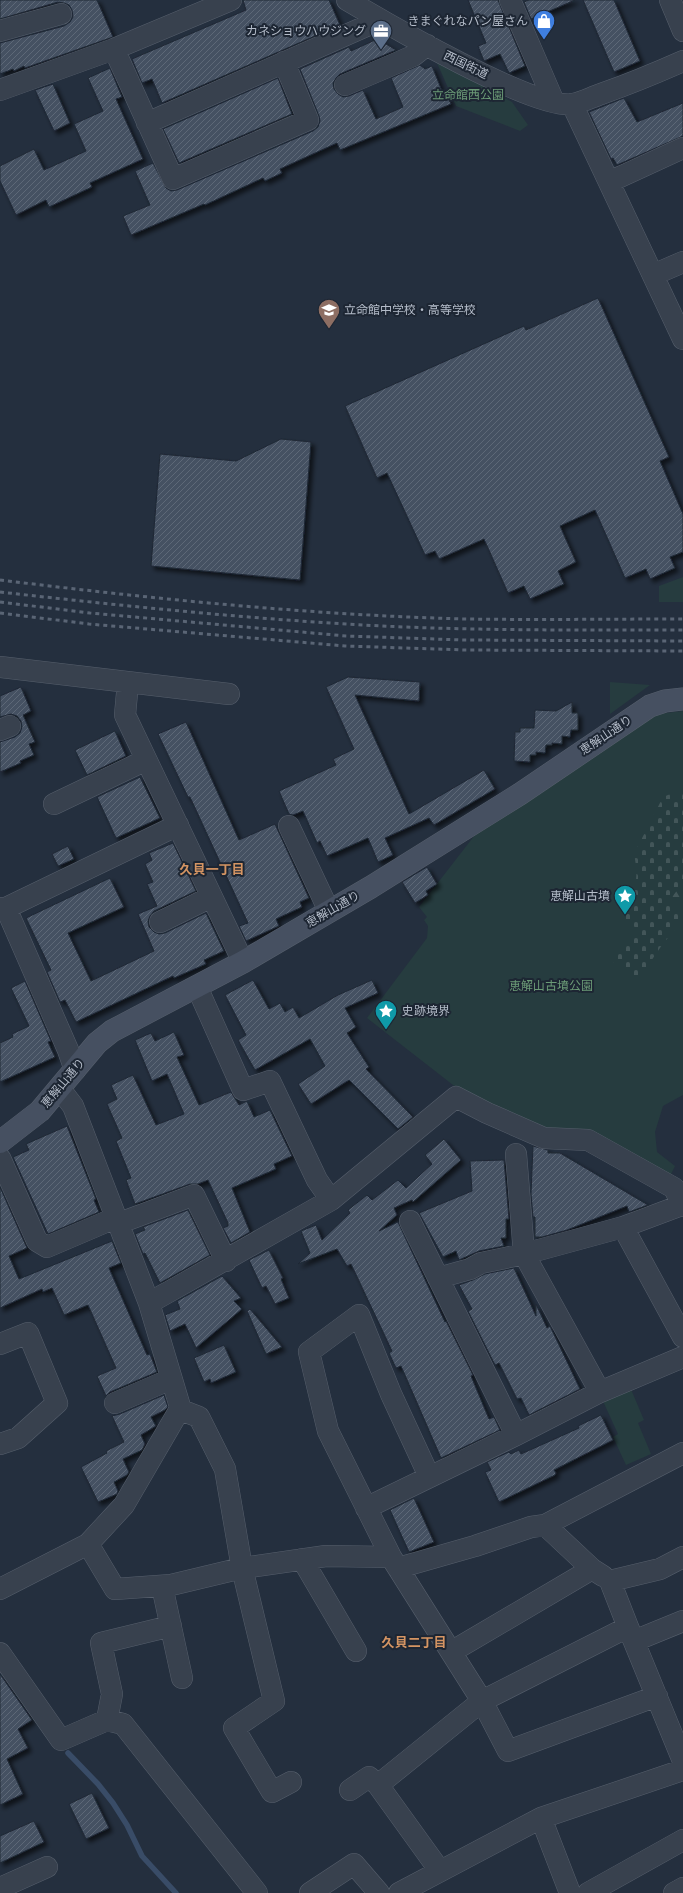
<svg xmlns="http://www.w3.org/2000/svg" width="683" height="1893" font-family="'Fira Sans Condensed','Noto Sans JP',sans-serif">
	<defs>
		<pattern id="forest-firs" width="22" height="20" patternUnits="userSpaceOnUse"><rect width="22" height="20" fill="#263c3f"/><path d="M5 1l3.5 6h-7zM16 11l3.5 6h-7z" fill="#435659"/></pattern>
		<pattern id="cemetery-stones" width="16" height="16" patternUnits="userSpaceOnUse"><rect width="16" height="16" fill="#263c3f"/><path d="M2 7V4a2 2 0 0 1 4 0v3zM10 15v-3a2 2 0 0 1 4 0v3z" fill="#435659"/></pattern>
		<pattern id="building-hatch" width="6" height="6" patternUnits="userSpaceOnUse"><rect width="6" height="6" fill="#455162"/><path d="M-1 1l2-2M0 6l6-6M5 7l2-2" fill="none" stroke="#5d6877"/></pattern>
		<filter id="shadow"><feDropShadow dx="3.5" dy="3.5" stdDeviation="2" flood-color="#0009"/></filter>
	</defs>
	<rect width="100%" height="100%" fill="#242f3e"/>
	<path fill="#263c3f" d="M439 62 512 102 528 125 520 131 456 106 437 63Z
		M683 577V602H659V586Z
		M610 682 650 685 610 714Z
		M683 711V1095L663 1106 655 1132 657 1152 675 1166 668 1180 546 1134 462 1092 367 1018 427 938 428 926 424 920 427 917 419 907 478 831 658 714Z
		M630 1387 644 1420 638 1423 651 1454 626 1465 613 1437 618 1434 602 1399Z"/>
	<path fill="url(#forest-firs)" d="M683 885V915H679L672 896Z"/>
	<path fill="url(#cemetery-stones)" d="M683 789V880L671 896 681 922 662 945 638 980 609 959 636 928 623 917C634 891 640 882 634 854L663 797Z"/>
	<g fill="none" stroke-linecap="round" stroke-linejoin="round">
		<path stroke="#394c67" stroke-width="5.5" d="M68 1753 98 1784 113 1803 127 1825 142 1856 176 1893"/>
	</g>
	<path fill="url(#building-hatch)" stroke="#1f2835" filter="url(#shadow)" d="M0 0H97L113 37 25 68 24 66 14 71 13 69 0 74V43L64 26 70 22 73 17 72 10 69 5 64 3 58 2 0 19Z
		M243 0H329L340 25 162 103 152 79 142 83 132 59 246 10Z
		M468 0H498L525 66 509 73 500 54 484 61 478 46 486 43Z
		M529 0H575L531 19 524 2Z
		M583 0H614L640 61 614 72Z
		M373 36 396 50 340 74 336 78 333 83 334 89 338 94 343 97 349 96 363 90 376 119 403 107 391 78 420 65 425 69 432 66 442 91 445 90 451 104 340 150 337 143 280 169 282 173 265 181 263 178 205 205 204 204 131 235 123 216 150 205 135 171 153 163 166 188 171 191 177 190 313 131 318 127 320 121 319 116 300 69 349 47 351 51 375 40Z
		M110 68 122 97 116 99 143 159 90 183 92 187 49 207 46 200 16 215 0 181V166L34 149 44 170 86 151 74 124 103 111 88 78Z
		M278 78 292 114 179 163 163 129Z
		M53 84 70 123 54 131 35 90Z
		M624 98 637 122 683 103V136L617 165 613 158 611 159 589 112Z
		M598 298 669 457 660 461 683 514V552L670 557 675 568 650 579 646 569 625 578 595 510 560 526 576 562 558 571 564 584 530 599 524 586 508 593 484 539 439 559 435 551 425 555 387 473 377 478 345 406 524 326 526 330Z
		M281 439 311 442 300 580 151 566 160 454 236 461Z
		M348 677 420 682 419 701 355 695 409 814 484 770 495 789 434 825 429 818 385 838 393 855 378 862 368 838 327 856 320 841 317 843 303 811 293 815 289 814 279 791 336 765 333 759 354 749 326 687Z
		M21 687 31 711 23 715 35 742 29 744 34 755 20 761 21 763 0 772V742L15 737 20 733 22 727 21 721 17 716 11 714 0 717V696Z
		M572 702V713H578V730H571L570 737 562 736V744L552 743V745H546L545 753 536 752V755H530V762L514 761 515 732H520V728H534L535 710 556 711Z
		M186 722 239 840 275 824 309 898 300 902 302 907 276 919 279 926 246 941 239 926 248 923 190 797H188L158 734Z
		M115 731 126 756 87 775 75 750Z
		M140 777 160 818 116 838 97 797Z
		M173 843 196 891 154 911 150 916 148 921 149 927 154 932 159 934 165 933 206 913 224 951 204 960 206 964 174 978 173 976 76 1022 65 1000 60 1002 47 972 51 970 26 918 110 878 124 907 68 933 91 981 154 951 138 914 157 906 147 884 153 882 145 864 152 860 149 853Z
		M68 846 74 859 58 866 52 854Z
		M427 867 437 884 426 891 428 895 415 903 402 882Z
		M253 980 269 1009 280 1003 285 1012 293 1007 299 1018 338 995 372 980 378 993 345 1008 356 1027 347 1033 369 1067 366 1069 413 1117 398 1129 349 1080 311 1104 298 1084 325 1066 310 1039 255 1070 238 1040 246 1035 225 995Z
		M25 981 51 1041 48 1042 55 1057 0 1082V1043L13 1037 12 1034 29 1026 11 988Z
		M174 1032 184 1055 177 1057 199 1105 231 1092 239 1105 247 1101 254 1117 270 1110 292 1156 274 1164 276 1169 232 1188 250 1232 231 1243 223 1228 228 1226V1223L208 1180 198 1184H190L135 1204 126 1180 131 1178 116 1141 122 1138 107 1104 117 1099 111 1085 133 1075 156 1125 184 1114 167 1074 152 1081 135 1040 151 1033 155 1041Z
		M67 1126 96 1199 94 1200 99 1212 48 1234 13 1157 29 1150 26 1144Z
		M444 1139 461 1160 413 1202 412 1200 394 1208 397 1215 379 1231 398 1222 445 1322 446 1321 473 1375 471 1376 476 1388 489 1419 494 1417 500 1430 441 1458 401 1366 396 1368 389 1353 392 1351 351 1264 347 1266 337 1249 298 1264 310 1253 301 1231 316 1225 322 1240 350 1213 348 1210 367 1195 372 1200 398 1180 406 1188 432 1164 425 1155Z
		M533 1146 548 1150V1153H560L648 1205 629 1212 627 1206 567 1230 542 1237H535V1217H533L531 1194Z
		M504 1160 509 1219H506V1238H501L504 1246 479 1251 459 1260 456 1251 443 1257 419 1213 472 1191 470 1161Z
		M0 1187 27 1248 9 1256 19 1279 112 1241 121 1263 109 1268 147 1355 150 1354 157 1372 110 1392 106 1396 97 1376 116 1368 88 1305 64 1315 52 1288 43 1292 42 1289 0 1308Z
		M188 1210 210 1255 160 1283 145 1253 143 1254 135 1234 145 1230 143 1227Z
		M269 1250 283 1278 281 1279 289 1298 275 1304 266 1286 262 1288 249 1260Z
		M514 1268 536 1316V1304L547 1328 550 1326 580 1389 529 1415 521 1398 517 1399 499 1363 495 1365 468 1311 472 1309 459 1285 473 1280 485 1274Z
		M222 1276 241 1298 234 1301 242 1309 196 1348 185 1324 170 1331 165 1315 180 1309 177 1301Z
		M250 1309 282 1347 266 1354 247 1311Z
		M224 1345 236 1372 211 1383 210 1379 204 1382 194 1358Z
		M164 1395 168 1407 165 1410 151 1417 156 1426 141 1435 145 1444 142 1450 123 1459 129 1472 127 1475 114 1482 118 1491 117 1494 98 1502 81 1467 107 1453 106 1451 124 1442 112 1416 120 1414Z
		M601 1415 613 1440 554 1470 556 1473 555 1475 499 1502 485 1472 491 1470 487 1462 509 1452 511 1454 519 1450 521 1454 579 1428 578 1426Z
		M414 1498 434 1542 409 1552 390 1510Z
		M0 1674 32 1720 18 1729 28 1748 7 1759 23 1794 0 1805Z
		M92 1793 109 1828 86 1839 69 1804Z
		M34 1821 44 1842 0 1863V1836Z"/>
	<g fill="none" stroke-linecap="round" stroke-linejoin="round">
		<g stroke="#565f6c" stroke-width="22">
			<path id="street" d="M347 0C384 22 536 111 573 104 583 102 592 97 601 94 629 84 656 73 683 61
				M510 0 554 102
				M670 0 683 31
				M0 31 61 14
				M114 49 173 179 308 120 284 62
				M345 85 413 56 427 45
				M0 90 114 49 231 0
				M572 104 683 339
				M147 123 380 20
				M609 182 683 148
				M653 275 683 262
				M0 667 229 694
				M128 682 125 715 243 962
				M0 730 10 726
				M54 804 146 760
				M289 826 329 911
				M0 908H6L68 1050 75 1070
				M6 908 178 825
				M160 922 211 897
				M197 987 243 1090 270 1081 317 1180 331 1200
				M60 1089 73 1106 149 1303 181 1410
				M516 1154 524 1254 600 1392
				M0 1158 37 1241 47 1247 115 1218
				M410 1221 516 1435
				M117 1224 194 1195 226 1261
				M623 1227 683 1337
				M438 1278 470 1269 481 1263 524 1254 623 1227 682 1205
				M149 1303 331 1200 456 1097 487 1113 544 1138 588 1140 674 1188 683 1206
				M0 1344 28 1333 57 1403 18 1438 0 1444
				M115 1403 171 1379
				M181 1410 199 1417 225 1469 242 1568 326 1556 391 1557 482 1701 628 1627 610 1581 660 1569 683 1557
				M366 1508 516 1435 600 1392 683 1357
				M545 1525 592 1569 603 1576
				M88 1544 115 1589 171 1585 242 1568 274 1701 234 1728 272 1792 291 1782
				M391 1557 328 1431 309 1352 359 1315 391 1394 429 1476
				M302 1559 356 1651
				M398 1568 475 1546 531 1527 545 1525 683 1453
				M162 1586 182 1678
				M0 1589 88 1544 124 1505 177 1414 181 1410
				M628 1627 683 1761
				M634 1641 683 1621
				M451 1652 592 1569
				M0 1653 61 1740 107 1720 123 1724 257 1893
				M107 1720 112 1694 101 1643 171 1626
				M378 1785 482 1701 508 1751 657 1696
				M350 1790 369 1777 378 1785 440 1871
				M541 1818 683 1770
				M0 1888 47 1867
				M310 1893 354 1864 379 1893
				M399 1893 541 1818 570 1893
				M588 1893 683 1840
				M674 1893 683 1888"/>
		</g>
		<g stroke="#565f6c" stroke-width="23">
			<path id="secondary" d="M0 1142 40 1111 97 1043 112 1031 243 962 371 887 520 794 650 706 665 701 683 699"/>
		</g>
		<use href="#street" stroke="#38414e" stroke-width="21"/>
		<use href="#secondary" stroke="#465061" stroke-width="22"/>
		<path stroke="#5a6575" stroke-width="3" stroke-dasharray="4 4" stroke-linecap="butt" d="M0 580C154 599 311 615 466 619 538 620 611 619 683 619
			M0 592C115 605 230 617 346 624 458 631 571 630 683 630
			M0 602 90 613 346 636 464 640 683 641
			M0 613 89 624 345 646 466 650 683 651"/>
	</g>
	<defs>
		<g id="shop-pin" transform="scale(1.15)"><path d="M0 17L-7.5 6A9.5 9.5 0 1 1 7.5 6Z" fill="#3f7fe0" stroke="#1d2633"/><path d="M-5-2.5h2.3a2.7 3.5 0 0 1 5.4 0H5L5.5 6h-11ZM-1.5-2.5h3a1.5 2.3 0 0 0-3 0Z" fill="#fff"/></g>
		<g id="office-pin" transform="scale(1.15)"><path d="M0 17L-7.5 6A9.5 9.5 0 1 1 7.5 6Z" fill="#5c6f8a" stroke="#1d2633"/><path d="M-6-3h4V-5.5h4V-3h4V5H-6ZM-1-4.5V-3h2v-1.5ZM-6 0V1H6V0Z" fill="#fff"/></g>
		<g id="school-pin" transform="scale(1.15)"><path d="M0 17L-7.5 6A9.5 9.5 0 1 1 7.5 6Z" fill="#8d6e63" stroke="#1d2633"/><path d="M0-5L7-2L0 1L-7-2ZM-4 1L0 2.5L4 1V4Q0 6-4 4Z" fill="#fff"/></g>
		<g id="sight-pin" transform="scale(1.15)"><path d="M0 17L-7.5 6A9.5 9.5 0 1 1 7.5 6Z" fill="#0f9aa8" stroke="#1d2633"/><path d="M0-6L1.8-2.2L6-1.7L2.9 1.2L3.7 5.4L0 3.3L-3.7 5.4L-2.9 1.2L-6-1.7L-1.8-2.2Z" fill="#fff"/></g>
	</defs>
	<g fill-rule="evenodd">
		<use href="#shop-pin" x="544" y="21"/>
		<use href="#office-pin" x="381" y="31"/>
		<use href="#school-pin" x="329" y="310"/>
		<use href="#sight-pin" x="625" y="896"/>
		<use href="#sight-pin" x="386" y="1011"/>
	</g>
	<g text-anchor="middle" stroke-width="4" stroke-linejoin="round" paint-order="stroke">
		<g font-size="12" fill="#b4bcc9" stroke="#1d2633" text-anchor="end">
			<text x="528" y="25">きまぐれなパン屋さん</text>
			<text x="366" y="35">カネショウハウジング</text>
			<text x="344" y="314" text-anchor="start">立命館中学校・高等学校</text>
			<text x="610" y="900">恵解山古墳</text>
			<text x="402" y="1015" text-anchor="start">史跡境界</text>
		</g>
		<g font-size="12" fill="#b4bcc9" stroke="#1d2633">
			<text transform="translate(466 65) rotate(26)" y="4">西国街道</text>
			<text transform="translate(606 735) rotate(-34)" y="4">恵解山通り</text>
			<text transform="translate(333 909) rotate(-30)" y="4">恵解山通り</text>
			<text transform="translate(63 1083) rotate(-50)" y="4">恵解山通り</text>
		</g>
		<g font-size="12" fill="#6b9a76" stroke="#1d2633">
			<text x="468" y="99">立命館西公園</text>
			<text x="551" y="990">恵解山古墳公園</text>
		</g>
		<g font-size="13" font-weight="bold" fill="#d59563" stroke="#1d2633">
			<text x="212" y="874">久貝一丁目</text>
			<text x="414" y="1647">久貝二丁目</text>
		</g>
	</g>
</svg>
